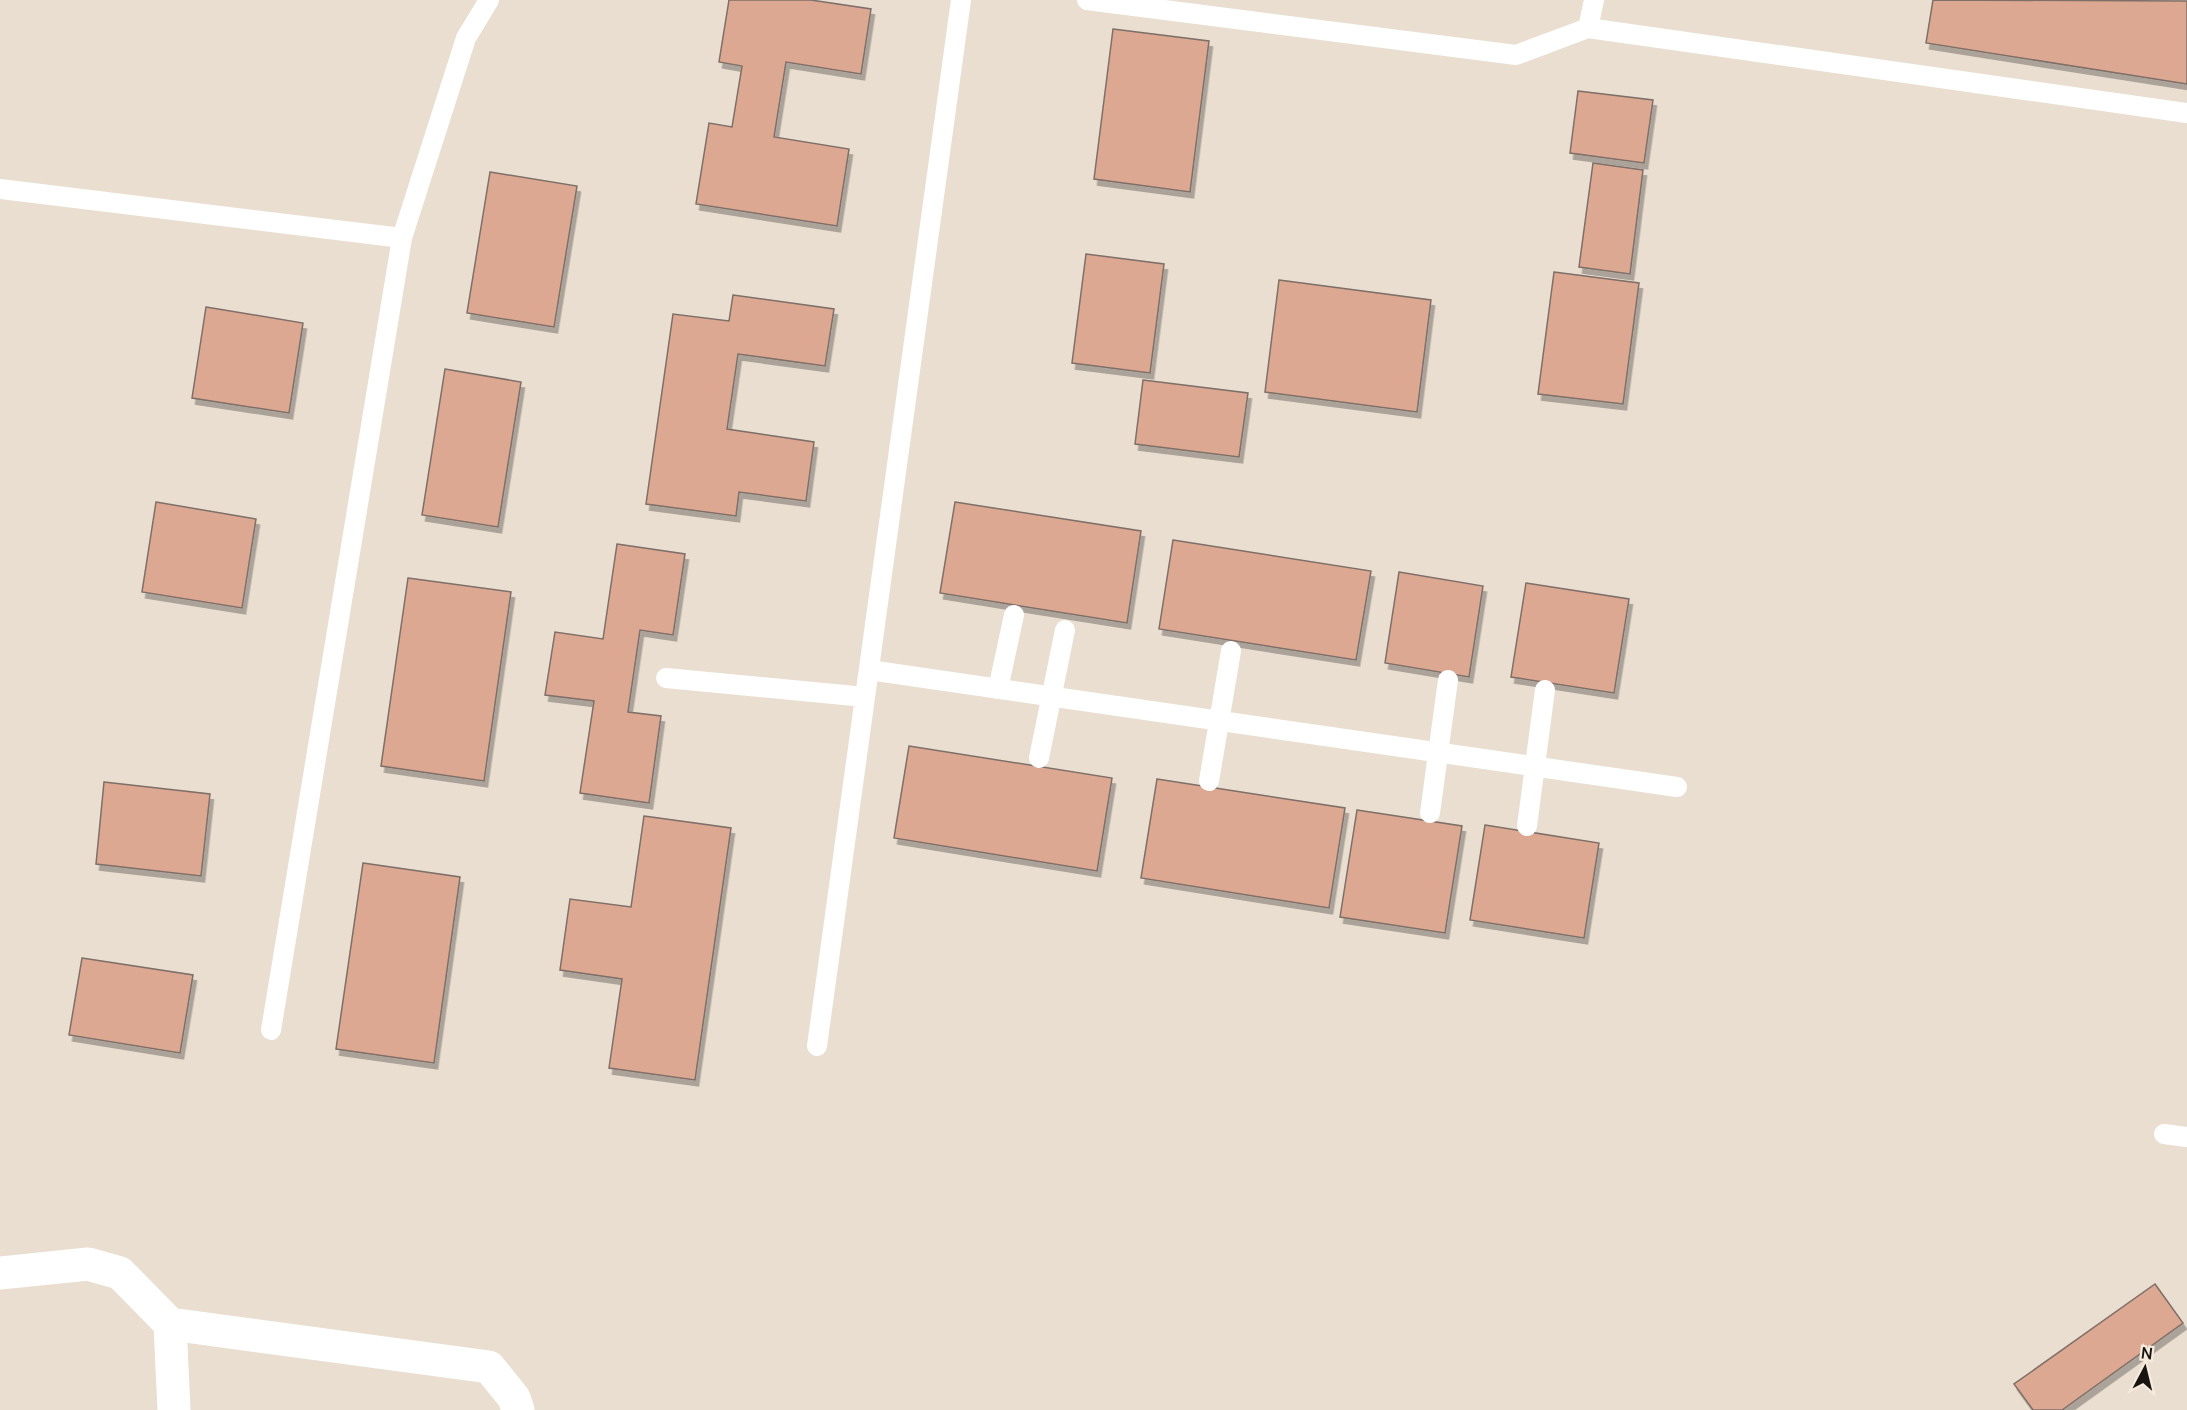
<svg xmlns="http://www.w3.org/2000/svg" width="2187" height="1410" font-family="Manrope,sans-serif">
	<defs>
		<filter id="shadow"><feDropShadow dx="3.5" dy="6" stdDeviation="0" flood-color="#0004"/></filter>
	</defs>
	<rect width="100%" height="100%" fill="#e9ded0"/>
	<path fill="#dca891" stroke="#7e6f68" stroke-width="1.5" filter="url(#shadow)" d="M729 0H811L871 9 861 74 786 62 774 137 849 149 837 226 696 204 709 123 732 127 742 66 719 62Z
		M1933 0 2187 1V84L1926 43Z
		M1113 29 1209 41 1190 192 1094 179Z
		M1578 91 1653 100 1644 163 1570 153Z
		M1593 163 1643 170 1630 274 1579 267Z
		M490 172 577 186 554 327 467 313Z
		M1086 254 1164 264 1150 373 1072 363Z
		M1554 272 1639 283 1623 404 1538 394Z
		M1279 280 1431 300 1417 412 1265 392Z
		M733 295 834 309 825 366 738 354 727 429 814 442 806 501 739 492 736 516 646 504 673 314 729 321Z
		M206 307 303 323 289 413 192 398Z
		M445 369 521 382 498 527 422 515Z
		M1143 380 1248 393 1239 457 1135 444Z
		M156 502 256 519 242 608 142 592Z
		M955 502 1141 531 1127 623 940 593Z
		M1173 540 1371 571 1356 660 1159 629Z
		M617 544 685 554 673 635 640 630 628 712 661 716 649 803 580 793 594 701 545 695 555 632 603 639Z
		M1399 572 1483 586 1469 677 1385 663Z
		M408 578 511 592 484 781 381 766Z
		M1526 583 1629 599 1614 693 1511 677Z
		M909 746 1112 778 1097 871 894 838Z
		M1157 779 1345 808 1329 908 1141 878Z
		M104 782 210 794 201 876 96 864Z
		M1357 810 1462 826 1445 933 1340 917Z
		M644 816 731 828 695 1080 609 1068 622 979 560 970 570 899 631 907Z
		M1485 825 1599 843 1584 938 1470 920Z
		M363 863 460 877 434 1063 336 1049Z
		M82 958 193 975 180 1053 69 1035Z
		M2155 1284 2183 1323 2062 1410H2033L2014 1384Z"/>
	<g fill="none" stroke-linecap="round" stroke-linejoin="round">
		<path stroke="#fff" stroke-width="20" d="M1087 0 1516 55 1588 28 2187 113
			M1588 28 1594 0
			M0 189 402 238
			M869 670 1677 787
			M666 678 865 697
			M998 689 1014 615
			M1039 758 1065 630
			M1209 781 1231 651
			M1430 813 1448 680
			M1527 826 1545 690
			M271 1030 402 238 466 38 489 0
			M817 1046 961 0
			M2164 1134 2187 1137"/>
		<path stroke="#fff" stroke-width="33" d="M0 1273 88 1264 120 1273 170 1324 489 1367 514 1398 518 1410
			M170 1324 174 1410"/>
	</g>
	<g transform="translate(2145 1368) rotate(7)" stroke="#f6ebdd" stroke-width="4.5" paint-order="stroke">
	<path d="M0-4.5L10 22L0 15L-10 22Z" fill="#181510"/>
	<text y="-9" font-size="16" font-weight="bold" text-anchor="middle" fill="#181510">N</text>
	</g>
</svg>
